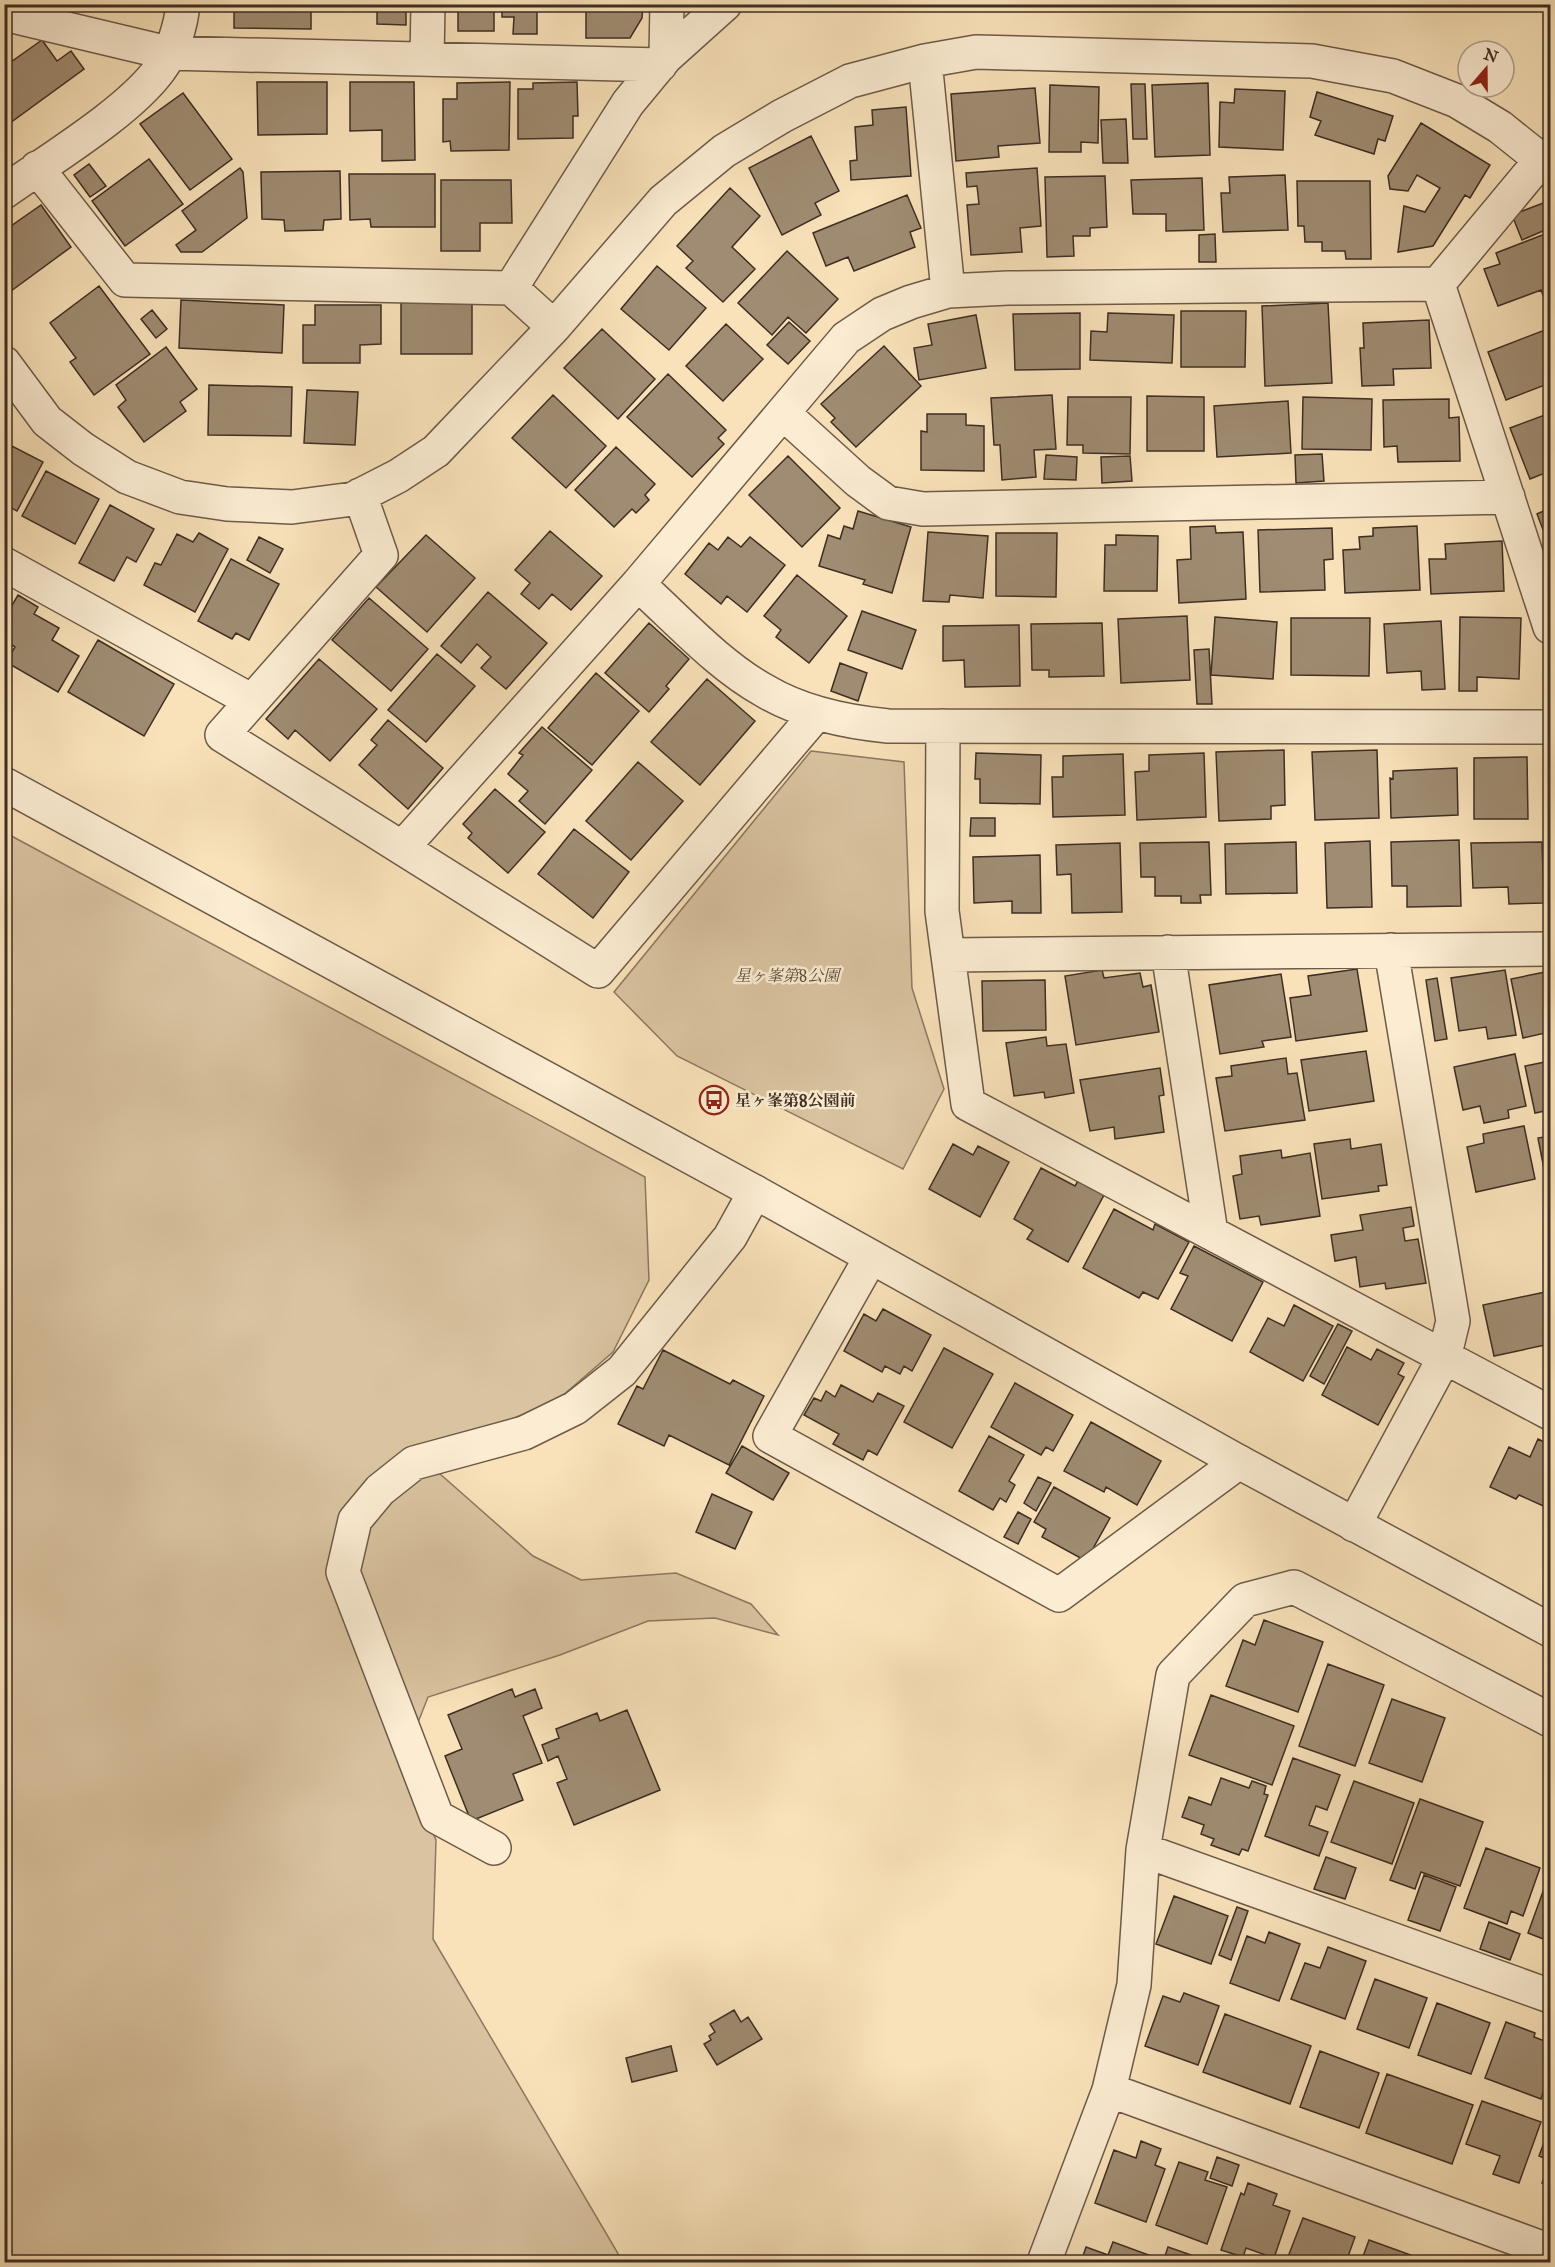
<svg xmlns="http://www.w3.org/2000/svg" width="1555" height="2267" font-family="'IM FELL Great Primer','Noto Serif JP',serif">
	<rect width="100%" height="100%" fill="#f9e2ba"/>
	<filter id="stains"><feTurbulence type="fractalNoise" baseFrequency=".00333" numOctaves="4"/><feColorMatrix values="0 0 0 0 .2 0 0 0 0 .09 0 0 0 0 .02 0 0 0 .5 -.17"/></filter>
	<radialGradient id="worn" r=".72"><stop offset=".6" stop-color="#630" stop-opacity="0"/><stop offset="1" stop-color="#630" stop-opacity=".3"/></radialGradient>
	<path fill="#d9c3a0" stroke="#8c7862" stroke-width="1.5" d="M811 751 904 762 912 988 944 1089 903 1169 677 1056 614 992Z
		M4 832 645 1177 649 1280 613 1352 554 1403 487 1428 439 1473 533 1556 581 1580 676 1573 751 1604 778 1635 715 1618 648 1621 560 1655 428 1697 402 1763 436 1840 433 1939 623 2262H5Z"/>
	<path fill="#9f8c72" stroke="#3e2e23" stroke-width="1.5" d="M234 4H311V29L234 28Z
		M349 4H406V25L377 24V11L349 10Z
		M458 4H494V31H458Z
		M502 4H537V34H513L514 17H502Z
		M643 4 642 18 630 38H586V6L558 5Z
		M42 40 57 61 71 51 84 69 10 123 4 116V67Z
		M257 82H327V134L258 135Z
		M350 82H414L415 160 382 161V130L350 131Z
		M510 82 509 150 451 151 450 141 443 142V99H457V83Z
		M577 82 578 116H573V138L518 139V89H533V83Z
		M1208 83 1210 155 1155 157 1152 85Z
		M1131 84H1145L1147 139H1133Z
		M1050 85 1099 87 1098 143 1081 142V152H1049Z
		M1035 88 1040 143 998 146 999 157 956 161 951 94Z
		M1235 89 1285 91 1283 150 1219 147 1220 102 1234 103Z
		M1317 92 1393 116 1385 141 1378 139 1374 154 1315 135 1321 121 1310 117Z
		M183 93 232 159 190 190 140 124Z
		M906 107 911 176 851 180 850 161 857 160 855 127 873 125 872 110Z
		M1126 119 1128 163H1103L1101 120Z
		M1421 123 1490 165 1470 198 1465 195 1433 246 1398 252 1404 206 1425 212 1440 188 1417 175 1408 191 1390 189 1388 176Z
		M811 136 839 191 815 203 821 215 782 235 749 168Z
		M149 159 183 204 125 246 92 201Z
		M89 164 106 186 90 197 74 175Z
		M240 168 243 172 247 218 202 252H181L176 245 196 230 182 211Z
		M1037 168 1041 226 1020 228 1022 252 971 255 967 205 979 204 977 186 967 187 966 173Z
		M340 171 341 219 324 220 323 230 285 231 284 220 262 219 261 172Z
		M349 174H435V227H371L370 219 350 220Z
		M1285 175 1288 230 1223 232 1221 193H1230L1229 177Z
		M1105 176 1107 227 1090 228V236H1073L1074 256 1047 257 1045 177Z
		M1202 178 1204 230 1166 231V214H1133L1131 180Z
		M441 180H511L512 223H480V251H441Z
		M1297 181H1370L1371 259H1346L1345 251H1322V242H1305L1304 226H1298Z
		M730 188 760 216 732 247 755 269 723 302 686 268 693 261 677 246Z
		M907 195 921 228 910 232 915 247 854 271 848 257 826 266 813 233Z
		M1546 202 1550 213V228L1522 240 1512 215Z
		M41 205 71 247 11 291 4 282V231Z
		M1550 232V314L1541 290 1498 306 1484 269 1500 264 1496 253Z
		M1215 234 1216 262H1199V235Z
		M787 251 838 299 806 333 788 317 772 335 738 303Z
		M657 266 706 308 669 350 621 309Z
		M99 286 150 354 94 395 70 362 76 358 50 323Z
		M181 300 284 305 282 353 179 348Z
		M401 301H472V354H401Z
		M1328 303 1332 383 1265 386 1262 306Z
		M315 305H381V344L360 345V363H303V325H315Z
		M152 310 167 329 156 338 141 319Z
		M1181 311H1246L1245 367H1181Z
		M1080 313V369L1015 370 1013 314Z
		M1108 313 1174 315 1172 363 1090 360 1091 331 1107 332Z
		M976 315 986 368 919 380 914 348 932 345 928 324Z
		M1429 320 1431 368 1393 369 1394 385 1362 386 1360 348H1364L1363 323Z
		M789 322 810 341 788 364 767 345Z
		M726 324 763 359 723 401 686 366Z
		M1550 328V383L1506 400 1488 352Z
		M602 329 655 379 618 419 564 368Z
		M884 346 921 386 856 447 831 422 835 418 821 404Z
		M166 347 197 389 180 402 186 411 144 442 118 407 126 400 116 385Z
		M668 374 726 430 718 438 724 444 692 477 627 417Z
		M209 385 292 387 291 436 208 435Z
		M307 390 358 392 355 445 304 443Z
		M553 395 606 446 566 488 512 438Z
		M1052 395 1056 449 1034 450 1036 477 1002 480 1000 445H994L991 398Z
		M1147 396 1204 397V451H1147Z
		M1068 397H1131L1130 454 1083 453V445H1067Z
		M1303 397 1372 399 1371 450 1302 449Z
		M1449 399V418L1459 417 1460 461 1398 462 1397 446 1384 447 1383 400Z
		M1288 401 1291 453 1217 457 1214 406Z
		M1550 413V471L1530 479 1510 428Z
		M927 414H966V425L984 426V471L921 470V431L927 432Z
		M4 442 43 462 17 511 4 504Z
		M616 447 655 484 645 495 649 500 636 513 632 509 614 527 575 490Z
		M1322 454 1324 481 1296 483 1295 455Z
		M1046 455 1077 457 1076 480 1044 479Z
		M788 456 840 508 802 547 749 495Z
		M1130 456 1132 481 1102 483 1101 457Z
		M46 471 99 499 75 544 22 516Z
		M110 505 154 529 136 562 127 557 114 581 79 563Z
		M1550 508V548L1537 514Z
		M858 511 911 527 892 593 863 584 865 580 819 566 828 535 840 539 844 526 853 529Z
		M1215 526 1216 533 1243 532 1246 599 1179 603 1177 560 1191 559 1190 527Z
		M1417 526 1420 590 1345 593 1343 550 1360 549 1359 537 1373 536V528Z
		M1332 528 1333 559 1324 560 1325 590 1260 592 1258 530Z
		M550 531 602 576 571 610 552 594 539 609 521 594 530 583 515 570Z
		M928 532 988 536 983 598 950 595 949 602 923 601Z
		M199 533 228 549 195 612 144 585 155 563 161 565 177 534 193 542Z
		M996 533H1057L1056 597 996 596Z
		M426 535 475 578 427 632 376 587Z
		M1116 535 1158 536 1157 591H1104L1105 545H1116Z
		M259 537 283 549 270 573 247 560Z
		M728 537 741 547 750 537 785 565 747 612 727 596 721 604 685 574 709 543 718 550Z
		M1502 541 1504 591 1431 594 1429 559H1446L1445 544Z
		M231 559 279 584 249 640 236 633 232 639 198 621Z
		M797 575 847 616 809 663 776 637 781 630 764 616Z
		M488 592 547 643 506 689 481 668 491 657 477 644 461 663 441 646Z
		M18 595 38 607 34 614 59 628 52 640 79 656 58 692 6 662 15 647 4 640V619Z
		M369 598 428 649 391 691 332 640Z
		M862 611 916 630 902 669 848 650Z
		M1187 616 1190 680 1121 683 1118 619Z
		M1215 617 1277 622 1273 679 1211 675Z
		M1460 617 1521 618 1519 679 1477 677V691H1459Z
		M1291 618H1370L1369 676 1291 675Z
		M1441 621 1445 689 1422 690 1421 671 1387 673 1384 624Z
		M649 623 689 659 666 686 669 689 649 712 605 673Z
		M1102 623 1104 676 1049 677V670H1032L1031 624Z
		M1019 625 1020 686 965 687 964 660 943 661V626Z
		M98 640 174 684 144 736 68 692Z
		M1209 649 1212 704H1197L1194 650Z
		M437 654 475 686 426 742 388 710Z
		M319 659 377 709 330 761 295 730 288 739 266 719Z
		M840 663 867 673 858 701 831 691Z
		M596 673 639 711 592 765 548 728Z
		M707 679 755 721 700 785 651 742Z
		M388 720 443 768 408 809 359 765 377 745 371 740Z
		M542 727 592 770 545 824 519 801 528 791 508 774 523 755 519 753Z
		M1284 750 1285 805 1271 806V819L1219 821 1216 752Z
		M1377 750 1379 818 1315 820 1312 752Z
		M976 753 1041 755 1040 804 980 803V779H975Z
		M1204 753 1206 817 1137 820 1135 772 1149 771V755Z
		M1123 754 1125 815 1053 817 1052 777H1063V756Z
		M1527 757 1528 819H1474V758Z
		M638 762 683 801 631 860 586 821Z
		M1457 768 1458 815 1391 818 1390 778 1393 779V771Z
		M495 789 545 832 508 873 468 838 472 833 463 824Z
		M971 818H995V836H970Z
		M574 829 629 872 593 918 538 874Z
		M1459 840 1461 906 1407 907V886H1392L1391 842Z
		M1370 841 1372 907 1327 908 1325 843Z
		M1209 842 1211 895H1200L1201 903H1181V896H1155V877H1141L1140 843Z
		M1296 842 1297 893 1226 894 1225 844Z
		M1542 842 1544 903 1509 904 1508 887 1473 888 1471 843Z
		M1120 843 1122 912 1072 913 1071 874 1057 875 1056 845Z
		M1040 855 1041 913H1012V901L974 903 973 857Z
		M1357 969 1367 1031 1296 1041 1290 998 1311 995 1308 976Z
		M1102 970 1104 978 1140 973 1143 987 1151 985 1159 1032 1076 1045 1065 976Z
		M1505 970 1516 1035 1488 1039 1486 1027 1459 1031 1451 978Z
		M1550 971V1032L1523 1038 1511 979Z
		M1281 974 1291 1037 1262 1041 1264 1047 1220 1054 1209 985Z
		M1437 978 1447 1039 1435 1041 1426 980Z
		M1045 980 1046 1030 983 1031 982 981Z
		M1046 1037 1047 1046 1066 1044 1074 1093 1045 1098 1044 1092 1014 1096 1006 1043Z
		M1366 1051 1374 1101 1309 1111 1301 1060Z
		M1515 1054 1526 1106 1508 1110 1509 1118 1484 1123 1480 1106 1463 1110 1454 1067Z
		M1286 1058 1288 1074 1297 1073 1305 1120 1225 1131 1216 1078 1232 1076 1231 1066Z
		M1550 1061V1110L1535 1113 1525 1066Z
		M1160 1068 1164 1095 1159 1096 1164 1132 1115 1139 1114 1127 1090 1131 1080 1080Z
		M1524 1126 1535 1179 1476 1192 1467 1147 1484 1143 1483 1134Z
		M1550 1136V1195H1549L1538 1138Z
		M1350 1139 1351 1149 1381 1144 1387 1185 1378 1186 1379 1191 1322 1199 1314 1144Z
		M953 1144 973 1155 978 1146 1009 1162 980 1217 929 1189Z
		M1281 1150 1282 1158 1310 1153 1320 1216 1261 1225 1259 1216 1240 1219 1233 1176 1242 1174 1240 1156Z
		M1041 1168 1075 1186 1078 1181 1104 1195 1068 1262 1027 1239 1033 1230 1014 1219Z
		M1411 1207 1414 1226 1403 1228 1405 1241 1418 1239 1426 1283 1386 1289 1385 1283 1360 1287 1356 1257 1335 1261 1331 1235 1363 1230 1360 1215Z
		M1114 1209 1153 1230 1155 1224 1189 1242 1158 1299 1143 1292 1139 1298 1083 1268Z
		M1194 1246 1263 1282 1232 1341 1171 1309 1188 1276 1180 1273Z
		M1550 1291V1344L1494 1356 1483 1305Z
		M1294 1305 1333 1326 1303 1381 1250 1352 1268 1318 1284 1326Z
		M883 1309 931 1335 912 1371 904 1366 900 1374 885 1366 882 1372 844 1351 864 1314 876 1321Z
		M1338 1324 1352 1331 1324 1384 1310 1376Z
		M1347 1347 1371 1360 1377 1349 1404 1363 1398 1374 1404 1377 1378 1425 1322 1395Z
		M944 1348 993 1374 952 1448 904 1422Z
		M663 1350 730 1384 733 1380 764 1396 729 1465 669 1435 664 1446 618 1424 637 1386 643 1389Z
		M1015 1383 1073 1415 1053 1451 1046 1447 1041 1455 991 1427Z
		M841 1385 873 1402 878 1393 904 1406 877 1455 868 1450 863 1460 833 1444 839 1434 804 1415 814 1398 821 1401 826 1391 835 1397Z
		M1091 1422 1161 1461 1137 1505 1106 1487 1104 1492 1064 1471Z
		M989 1436 1024 1455 1009 1481 1015 1485 1006 1502 1000 1498 993 1510 959 1491Z
		M1538 1439 1550 1445V1509L1519 1495 1516 1499 1490 1487 1509 1447 1530 1457Z
		M742 1446 789 1473 773 1500 726 1473Z
		M1038 1477 1051 1483 1036 1511 1024 1503Z
		M1054 1487 1110 1518 1086 1561 1042 1537 1046 1529 1034 1522Z
		M712 1494 752 1512 735 1549 696 1532Z
		M1018 1512 1031 1519 1018 1544 1004 1537Z
		M1264 1620 1323 1642 1298 1712 1226 1686 1243 1640 1255 1645Z
		M1328 1664 1384 1685 1355 1766 1299 1746Z
		M512 1689 515 1697 535 1689 542 1708 523 1716 542 1763 513 1774 523 1800 471 1821 445 1756 462 1749 448 1715Z
		M1211 1695 1294 1726 1272 1785 1189 1755Z
		M1392 1699 1445 1718 1422 1782 1369 1763Z
		M627 1710 660 1790 574 1825 557 1783 567 1779 558 1756 548 1761 542 1745 559 1738 556 1729 597 1713 600 1721Z
		M1293 1758 1340 1775 1327 1810 1316 1806 1309 1825 1328 1832 1319 1856 1265 1836Z
		M1221 1778 1249 1788 1252 1781 1266 1786 1264 1794 1268 1795 1248 1851 1242 1849 1239 1855 1211 1845 1214 1839 1201 1834 1204 1825 1182 1817 1189 1797 1211 1805Z
		M1354 1781 1414 1803 1392 1864 1331 1842Z
		M1420 1799 1483 1822 1460 1886 1421 1872 1415 1889 1390 1880Z
		M1486 1848 1540 1868 1523 1916 1511 1911 1507 1924 1464 1908Z
		M1326 1857 1356 1868 1345 1899 1314 1889Z
		M1424 1875 1456 1887 1440 1931 1408 1920Z
		M1549 1875 1550 1933 1546 1940 1528 1933Z
		M1174 1896 1228 1916 1211 1964 1156 1944Z
		M1237 1907 1248 1911 1231 1960 1219 1955Z
		M1489 1922 1520 1934 1510 1960 1480 1949Z
		M1269 1932 1300 1944 1279 2001 1230 1983 1247 1936 1265 1943Z
		M1328 1947 1366 1961 1345 2019 1291 1999 1305 1963 1320 1968Z
		M1375 1979 1427 1998 1409 2048 1357 2029Z
		M1184 1993 1219 2006 1198 2065 1145 2046 1163 1996 1180 2002Z
		M1437 2003 1490 2023 1471 2074 1418 2055Z
		M734 2010 741 2022 748 2017 762 2039 717 2065 704 2044 711 2040 709 2036 715 2032 710 2024Z
		M1225 2014 1311 2046 1290 2104 1203 2072Z
		M1506 2022 1535 2033 1534 2037 1550 2043V2071L1541 2099 1485 2078Z
		M671 2046 677 2071 632 2082 626 2058Z
		M1320 2051 1379 2073 1359 2128 1300 2107Z
		M1387 2074 1473 2105 1452 2164 1366 2133Z
		M1482 2101 1541 2122 1519 2183 1493 2174 1500 2156 1466 2144Z
		M1550 2126V2186L1542 2183 1550 2160 1539 2156Z
		M1141 2141 1161 2149 1155 2165 1165 2169 1146 2222 1095 2203 1114 2150 1136 2158Z
		M1217 2157 1239 2165 1232 2186 1210 2178Z
		M1179 2162 1208 2172 1205 2180 1227 2187 1207 2244 1156 2225Z
		M1248 2183 1277 2194 1273 2205 1290 2211 1274 2258 1246 2248 1243 2257 1221 2250 1241 2193 1244 2195Z
		M1303 2218 1355 2237 1346 2262H1286Z
		M1369 2240 1419 2258 1418 2262H1361Z
		M1113 2242 1154 2257 1152 2262H1081L1086 2247 1108 2255Z
		M1168 2247 1211 2262H1163Z"/>
	<g fill="none" stroke-linecap="round" stroke-linejoin="round">
		<g stroke="#6d5b49" stroke-width="36">
			<path id="minor" d="M4 14 168 53 660 65
				M666 57 667 4
				M427 59 428 4
				M925 61 948 291
				M37 168 125 280 511 288 554 327
				M4 192C49 160 129 112 160 69 173 52 181 25 183 4
				M1438 284 1541 160
				M511 288 628 103 666 57 725 4
				M4 363 47 421 83 449 127 477 180 497 227 504 292 507 353 499 398 476 436 451 554 327 663 201 724 151 782 116 850 81 925 61 976 52 1312 61 1393 76 1457 101 1500 127 1550 167
				M783 413 858 481 888 503 923 509 1508 497
				M360 495 381 555 222 735 598 971 817 713
				M4 564 252 701
				M638 584C678 620 718 665 765 691 802 713 846 722 888 726L1550 727
				M943 726 942 911 968 1104 1550 1413
				M403 847 638 584 846 338 882 314 911 302 948 291 1008 288 1438 284 1550 627
				M1168 952 1211 1233
				M949 955 1550 949
				M871 1257 770 1436 1059 1595 1239 1462
				M1354 1525 1444 1358 1453 1321 1391 950
				M494 1848 437 1817 343 1572 355 1520 380 1490 414 1463 524 1433 575 1408 622 1371 730 1237 755 1192
				M1143 1850 1550 1996
				M1109 2090 1550 2251
				M1044 2262 1109 2090 1134 1985 1143 1850 1173 1675 1245 1600 1294 1587 1550 1720"/>
		</g>
		<g stroke="#6d5b49" stroke-width="36">
			<path id="tertiary" d="M4 784 755 1192 1239 1462 1550 1630"/>
		</g>
		<use href="#minor" stroke="#fbecd2" stroke-width="33"/>
		<use href="#tertiary" stroke="#fbecd2" stroke-width="33"/>
	</g>
	<defs>
		<g id="bus-ring" transform="scale(1.5)"><circle r="9.5" fill="#fbecd2" stroke="#8f2418" stroke-width="1.5"/><path d="M-5-6H5V4H4V6H2V4H-2V6H-4V4H-5ZM-3.5-4V0h7V-4ZM-3.5 1.2v1.5H-2V1.2ZM2 1.2v1.5H3.5V1.2Z" fill="#8f2418"/></g>
	</defs>
	<g fill-rule="evenodd">
		<use href="#bus-ring" x="714" y="1100"/>
	</g>
	<g text-anchor="middle" stroke-width="5" stroke-linejoin="round" paint-order="stroke">
		<g font-size="16" font-style="italic" fill="#5d4c3c" stroke="#fbecd2">
			<text x="787" y="981">星ヶ峯第8公園</text>
		</g>
		<g font-size="16" font-weight="bold" fill="#3e2e23" stroke="#fbecd2" text-anchor="start">
			<text x="735" y="1106">星ヶ峯第8公園前</text>
		</g>
	</g>
	<rect width="1555" height="2267" fill="none" stroke="#f9e2ba" stroke-width="24"/>
	<rect x="6" y="6" width="1543" height="2255" fill="none" stroke="#3e2e23" stroke-width="3"/>
	<rect x="12" y="12" width="1531" height="2243" fill="none" stroke="#3e2e23" stroke-width="1.5"/>
	<g transform="translate(1486 69) rotate(20)"><circle r="28" fill="#fbecd2" stroke="#afa08c" stroke-width="1.5"/>
	<path d="M0-4.5L10 22L0 15L-10 22Z" fill="#8f2418"/>
	<text y="-9" font-size="16" font-weight="bold" text-anchor="middle" fill="#3e2e23">N</text>
	</g>
	<rect width="100%" height="100%" filter="url(#stains)"/>
	<rect width="100%" height="100%" fill="url(#worn)"/>
</svg>
